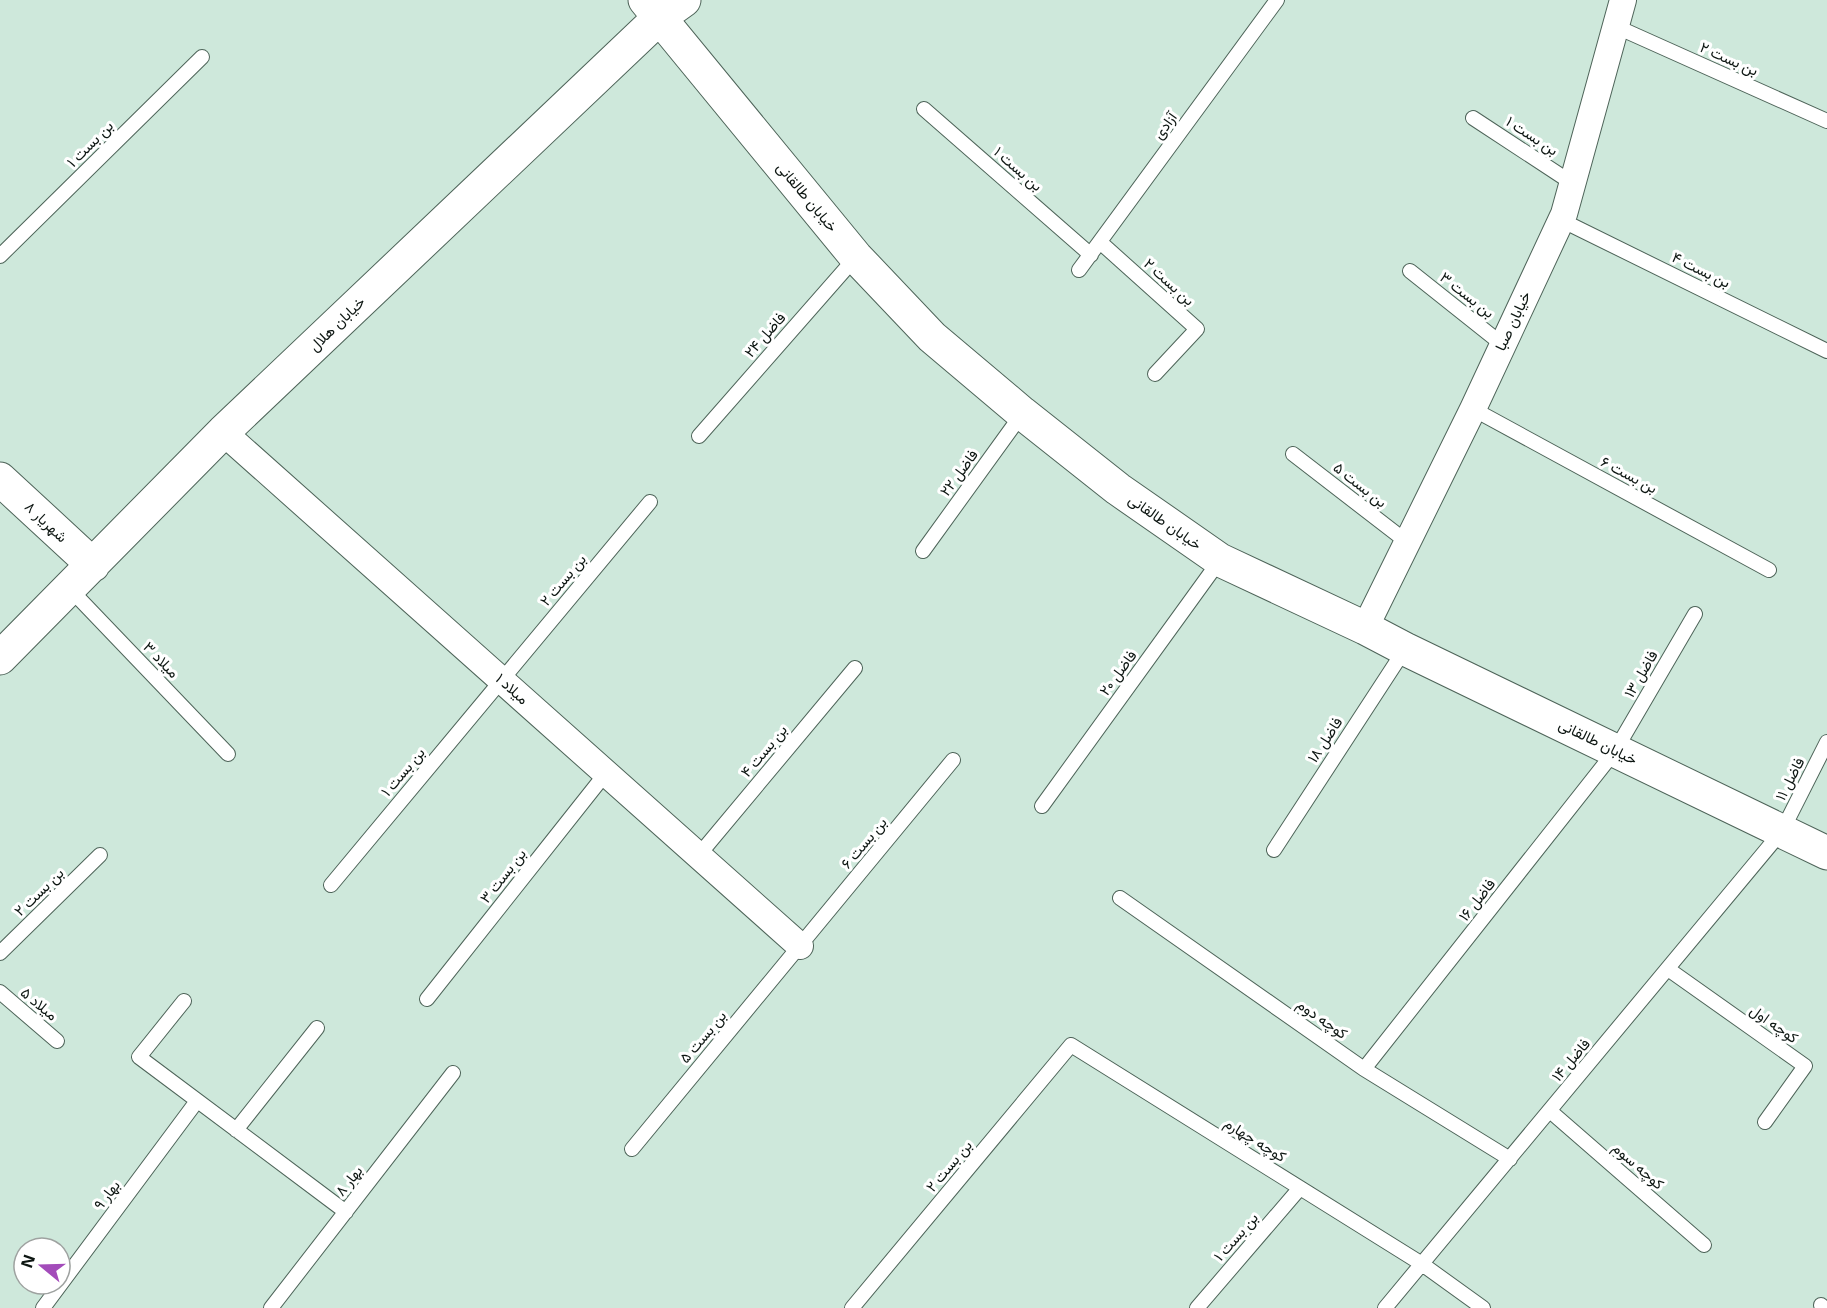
<svg xmlns="http://www.w3.org/2000/svg" width="1827" height="1308" font-family="'Open Sans',Vazirmatn,sans-serif">
	<rect width="100%" height="100%" fill="#cee8db"/>
	<g fill="none" stroke-linecap="round" stroke-linejoin="round">
		<g stroke="#4e6459" stroke-width="16">
			<path id="service" d="M1617 27 1827 121
				M924 109 1091 255
				M1473 118 1572 183
				M1561 220 1827 351
				M1100 242 1197 329 1155 374
				M0 256 202 57
				M1079 270 1277 0
				M1410 271 1503 345
				M1473 409 1769 570
				M699 436 856 257
				M1293 454 1407 542
				M923 551 1022 414
				M70 589 228 754
				M1042 806 1220 560
				M1274 850 1405 649
				M698 856 855 668
				M331 885 650 502
				M1120 898 1364 1069 1510 1159
				M0 953 100 855
				M1668 969 1805 1066 1765 1122
				M0 992 57 1041
				M427 999 606 773
				M184 1001 139 1057 346 1212
				M1364 1069 1615 751 1695 614
				M1550 1111 1704 1245
				M236 1130 317 1028
				M632 1149 953 760
				M1821 1305 1824 1308
				M43 1308 197 1101
				M271 1308 453 1073
				M852 1308 1071 1045 1422 1264 1483 1308
				M1197 1308 1300 1188
				M1385 1308 1782 831 1827 742"/>
		</g>
		<g stroke="#4e6459" stroke-width="28">
			<path id="minor" d="M223 432 800 946
				M1365 628 1473 409 1564 214 1623 0"/>
		</g>
		<g stroke="#4e6459" stroke-width="35">
			<path id="secondary" d="M645 0 856 257 932 337 1022 413 1118 489 1220 560 1365 628 1405 649 1827 853
				M0 479 93 565
				M0 658 223 432 659 18 684 0"/>
		</g>
		<use href="#service" stroke="#fff" stroke-width="14"/>
		<use href="#minor" stroke="#fff" stroke-width="26"/>
		<use href="#secondary" stroke="#fff" stroke-width="33"/>
	</g>
	<g text-anchor="middle" stroke-width="6" stroke-linejoin="round" paint-order="stroke">
		<g font-size="15" fill="#0d1612" stroke="#fff">
			<text transform="translate(1729 59) rotate(24)" y="5">بن بست ۲</text>
			<text transform="translate(1165 126) rotate(-54)" y="5">آزادی</text>
			<text transform="translate(1532 136) rotate(33)" y="5">بن بست ۱</text>
			<text transform="translate(90 144) rotate(-45)" y="5">بن بست ۱</text>
			<text transform="translate(1018 169) rotate(41)" y="5">بن بست ۱</text>
			<text transform="translate(807 197) rotate(50)" y="5">خیابان طالقانی</text>
			<text transform="translate(1701 270) rotate(26)" y="5">بن بست ۴</text>
			<text transform="translate(1169 282) rotate(42)" y="5">بن بست ۲</text>
			<text transform="translate(1467 295) rotate(38)" y="5">بن بست ۳</text>
			<text transform="translate(1513 321) rotate(-65)" y="5">خیابان صبا</text>
			<text transform="translate(337 324) rotate(-44)" y="5">خیابان هلال</text>
			<text transform="translate(765 335) rotate(-49)" y="5">فاضل ۲۴</text>
			<text transform="translate(959 473) rotate(-54)" y="5">فاضل ۲۲</text>
			<text transform="translate(1629 475) rotate(28)" y="5">بن بست ۶</text>
			<text transform="translate(1360 485) rotate(38)" y="5">بن بست ۵</text>
			<text transform="translate(46 522) rotate(43)" y="5">شهریار ۸</text>
			<text transform="translate(1165 522) rotate(35)" y="5">خیابان طالقانی</text>
			<text transform="translate(563 580) rotate(-50)" y="5">بن بست ۲</text>
			<text transform="translate(161 660) rotate(46)" y="5">میلاد ۳</text>
			<text transform="translate(1118 673) rotate(-54)" y="5">فاضل ۲۰</text>
			<text transform="translate(1641 674) rotate(-60)" y="5">فاضل ۱۳</text>
			<text transform="translate(512 689) rotate(42)" y="5">میلاد ۱</text>
			<text transform="translate(1325 740) rotate(-57)" y="5">فاضل ۱۸</text>
			<text transform="translate(1598 742) rotate(26)" y="5">خیابان طالقانی</text>
			<text transform="translate(764 751) rotate(-50)" y="5">بن بست ۴</text>
			<text transform="translate(403 772) rotate(-50)" y="5">بن بست ۱</text>
			<text transform="translate(1790 779) rotate(-63)" y="5">فاضل ۱۱</text>
			<text transform="translate(864 843) rotate(-50)" y="5">بن بست ۶</text>
			<text transform="translate(503 876) rotate(-52)" y="5">بن بست ۳</text>
			<text transform="translate(39 892) rotate(-44)" y="5">بن بست ۲</text>
			<text transform="translate(1477 900) rotate(-52)" y="5">فاضل ۱۶</text>
			<text transform="translate(39 1004) rotate(40)" y="5">میلاد ۵</text>
			<text transform="translate(1322 1019) rotate(35)" y="5">کوچه دوم</text>
			<text transform="translate(1774 1024) rotate(35)" y="5">کوچه اول</text>
			<text transform="translate(703 1037) rotate(-50)" y="5">بن بست ۵</text>
			<text transform="translate(1571 1060) rotate(-50)" y="5">فاضل ۱۴</text>
			<text transform="translate(1255 1140) rotate(32)" y="5">کوچه چهارم</text>
			<text transform="translate(949 1166) rotate(-50)" y="5">بن بست ۲</text>
			<text transform="translate(1638 1166) rotate(41)" y="5">کوچه سوم</text>
			<text transform="translate(349 1181) rotate(-52)" y="5">بهار ۸</text>
			<text transform="translate(107 1195) rotate(-53)" y="5">بهار ۹</text>
			<text transform="translate(1236 1237) rotate(-49)" y="5">بن بست ۱</text>
		</g>
	</g>
	<g transform="translate(42 1266) rotate(289)"><circle r="28" fill="#ffffff" stroke="#9ea2a0" stroke-width="1.5"/>
	<path d="M0-4.5L10 22L0 15L-10 22Z" fill="#a34cba"/>
	<text y="-9" font-size="16" font-weight="bold" text-anchor="middle" fill="#0d1612">N</text>
	</g>
</svg>
